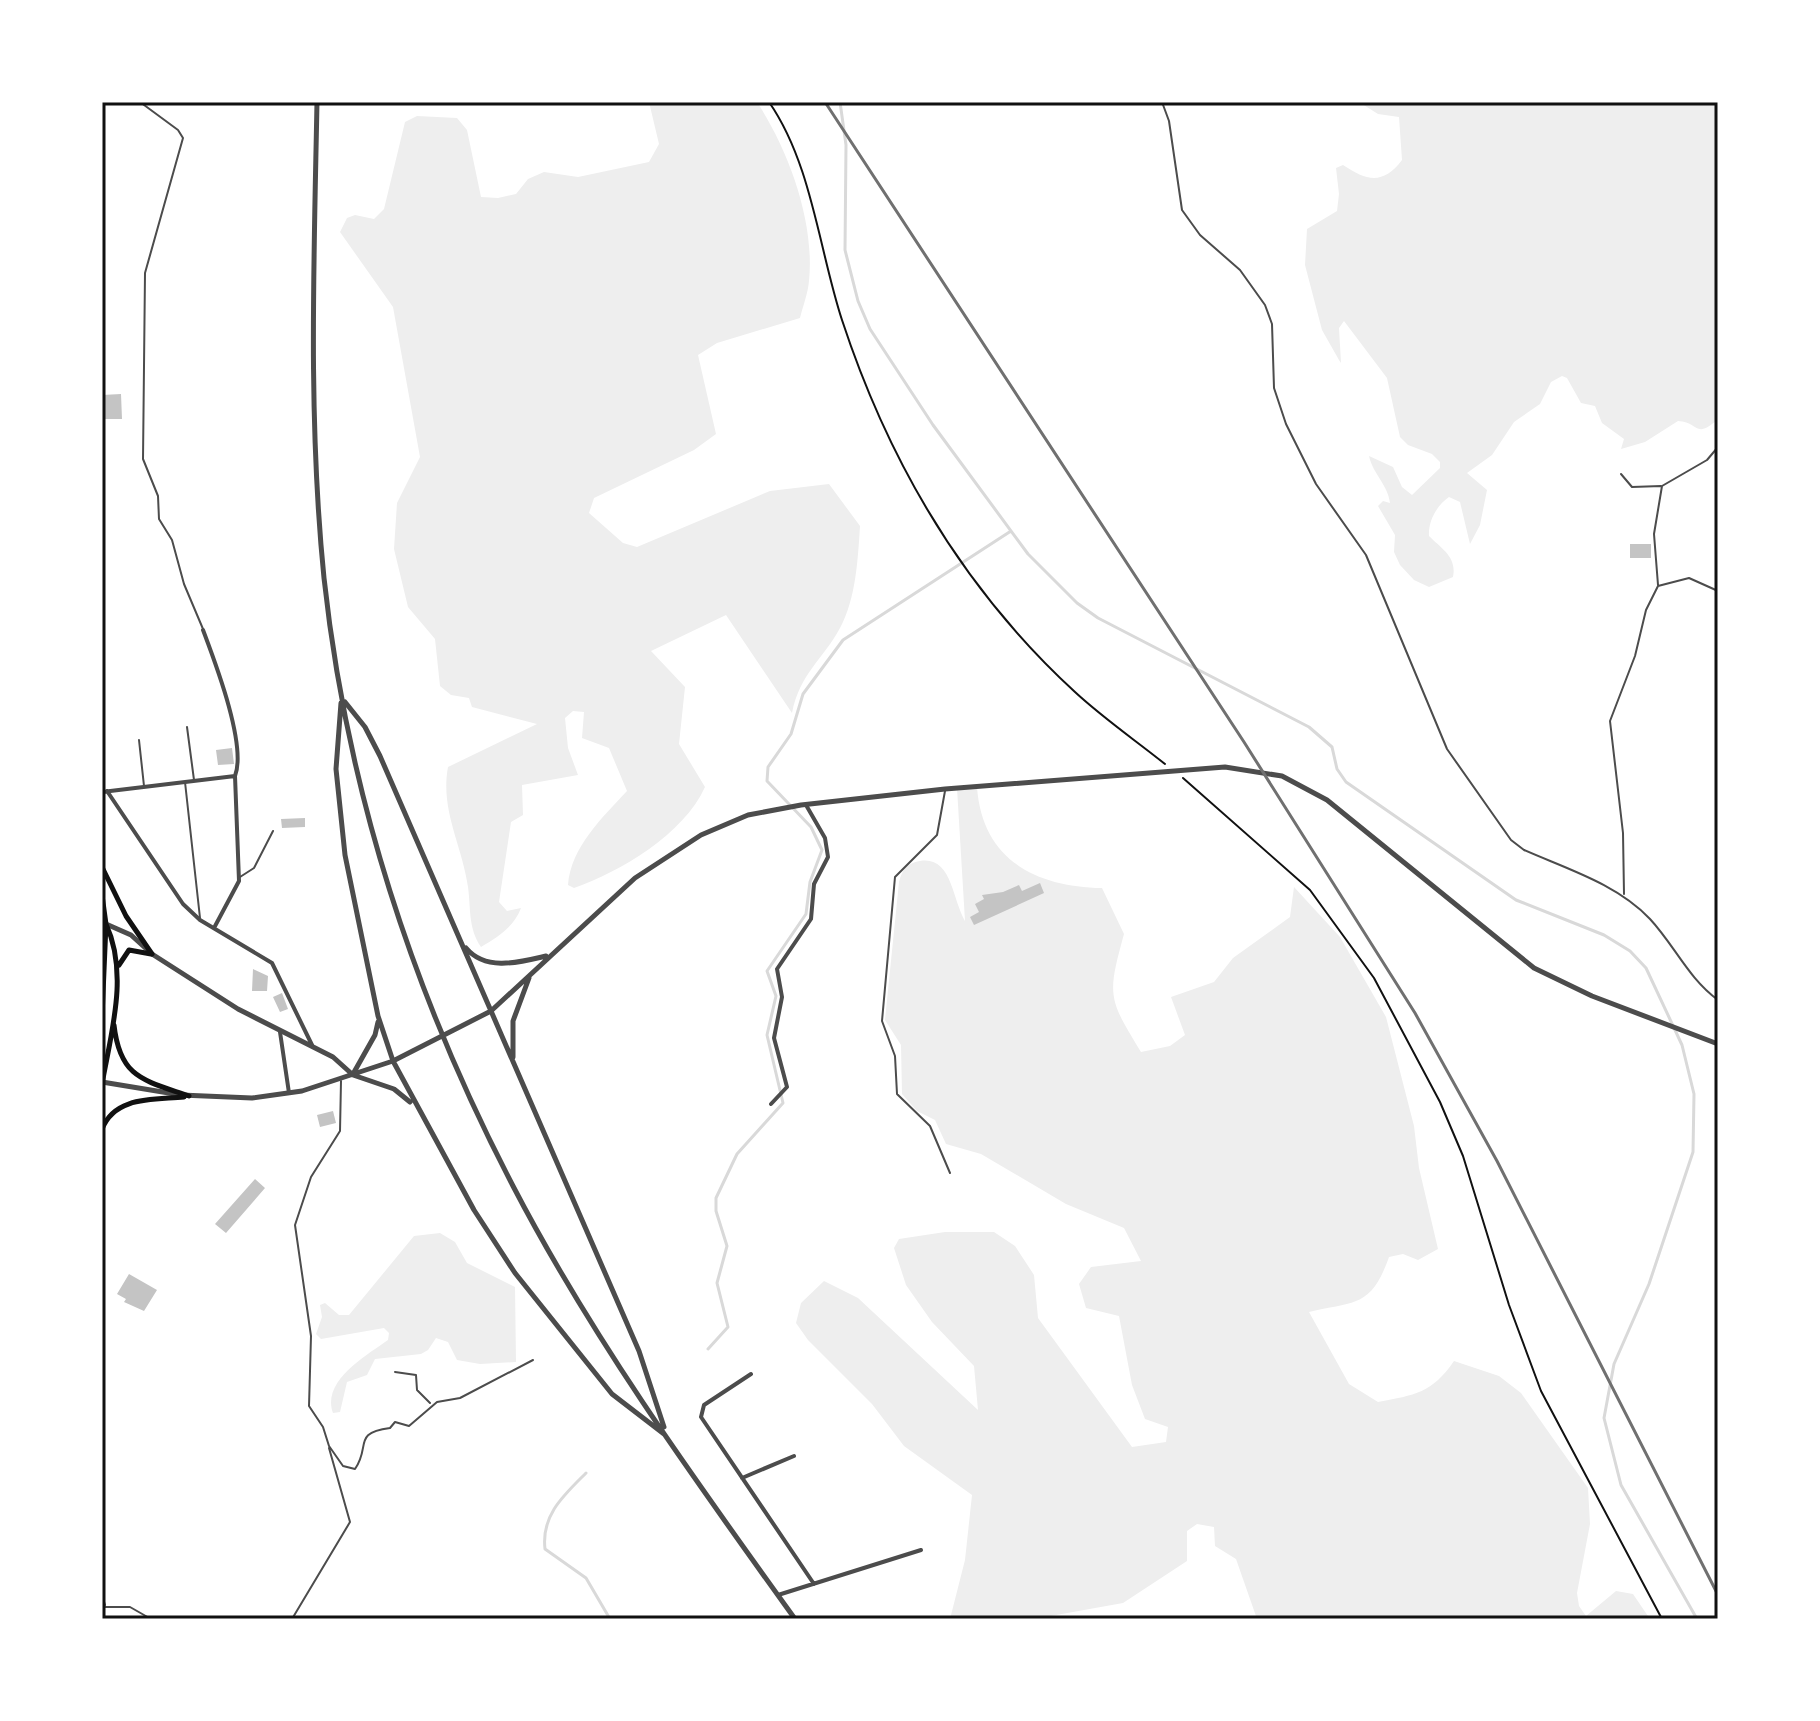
<svg xmlns="http://www.w3.org/2000/svg" width="1820" height="1721" font-family="'Space Grotesk',sans-serif">
	<rect width="100%" height="100%" fill="#fff"/>
	<path fill="#eee" d="M649 102H757C789 151 815 222 809 281 808 293 803 306 800 318L717 343 698 355 716 434 694 450 594 498 589 513 623 543 637 547 770 491 829 484 860 526C858 558 856 599 840 628 822 661 800 673 792 713L726 615 651 651 685 687 679 744 705 787C684 834 620 872 574 888L568 885C571 847 602 818 627 791L609 748 582 738 584 712 573 711 565 718 568 748 578 775 522 785 523 815 511 822 499 902 507 911 521 908C514 927 498 937 481 947 468 928 471 909 468 887 462 845 440 810 448 767L537 724 472 707 469 698 451 695 440 686 435 639 408 607 394 549 397 503 420 457 393 307 340 232 347 218 355 215 374 219 384 209 405 122 417 116 457 118 467 130 481 197 498 198 516 194 528 179 544 172 578 177 649 162 659 144Z
		M1359 102H1718V419C1695 440 1699 422 1678 421L1645 442 1621 449 1624 439 1602 423 1595 406 1581 403 1567 378 1562 376 1551 382 1540 404 1514 422 1492 455 1467 473 1487 490 1480 525 1470 544 1460 502 1449 497C1437 505 1428 521 1429 536 1442 549 1457 557 1453 577L1429 587 1414 580 1400 565 1394 552 1395 535 1378 506 1383 501 1390 503C1388 485 1373 474 1369 456L1393 467 1402 487 1412 495 1440 468V462L1432 454 1408 445 1400 437 1387 378 1344 321 1339 328 1341 363 1339 360 1322 330 1305 265 1307 229 1337 211 1339 194 1336 168 1343 165C1367 181 1383 185 1402 160L1399 117 1378 114Z
		M977 787C982 859 1035 887 1102 888L1124 934C1107 996 1108 998 1141 1052L1170 1046 1185 1035 1171 997 1214 982 1233 958 1290 917 1294 887 1340 937 1386 1017 1414 1126 1419 1168 1438 1249 1418 1260 1403 1254 1389 1257C1371 1308 1355 1301 1309 1312L1349 1384 1378 1402C1415 1395 1432 1393 1454 1361L1499 1376 1521 1393 1588 1488 1590 1524 1577 1593 1579 1606 1586 1616 1616 1591 1633 1594 1650 1619H1257L1236 1559 1215 1546 1214 1527 1197 1524 1187 1531V1561L1123 1603 1034 1619H950L965 1560 972 1495 904 1446 872 1404 808 1340 796 1323 801 1303 824 1281 858 1298 978 1410 974 1366 932 1322 906 1285 894 1248 899 1239 945 1232H994L1015 1246 1034 1275 1038 1318 1132 1447 1166 1442 1168 1427 1145 1419 1132 1385 1119 1316 1086 1308 1079 1284 1091 1267 1141 1261 1124 1228 1066 1204 981 1154 946 1144 935 1120 917 1111 902 1094 901 1045 885 1020 899 882C902 870 907 863 920 861 952 856 952 899 965 921L957 788Z
		M440 1233 455 1242 467 1263 515 1287 516 1362 480 1364 457 1360 448 1342 436 1338 428 1350 421 1354 375 1359 367 1375 347 1382 340 1412 333 1413C321 1381 367 1355 388 1340L389 1333 384 1328 321 1339 316 1334 322 1317 320 1305 325 1303 339 1315H349L414 1236Z"/>
	<g fill="none" stroke-linecap="round" stroke-linejoin="round">
		<path stroke="#d9d9d9" stroke-width="3" d="M840 102 846 145 845 250 858 301 870 329 933 425 1028 554 1077 603 1098 618 1309 727 1332 747 1337 769 1346 782 1516 900 1604 935 1630 951 1646 968 1682 1045 1694 1094 1693 1152 1649 1284 1614 1364 1604 1418 1621 1485 1697 1619
			M708 1349 728 1327 717 1283 727 1246 716 1211V1198L737 1154 783 1103 767 1035 776 996 767 971 806 914 810 882 822 850 811 827 767 781 768 767 791 734 803 694 843 640 1011 531
			M586 1473C564 1495 541 1515 545 1549L586 1578 610 1619"/>
	</g>
	<path fill="#c4c4c4" d="M121 394 122 419H102V395Z
		M1630 544H1651V558H1630Z
		M232 748 234 764 218 765 216 750Z
		M305 818V827L282 828 281 819Z
		M1040 883 1044 893 974 925 970 917 979 912 975 904 984 899 982 895 1003 892 1019 885 1022 891Z
		M253 969 268 976 267 991H252Z
		M282 993 288 1009 280 1012 273 997Z
		M333 1111 336 1123 320 1127 317 1115Z
		M255 1179 265 1188 226 1233 215 1224Z
		M129 1274 157 1290 144 1311 124 1302 126 1299 117 1294Z"/>
	<g fill="none" stroke-linecap="round" stroke-linejoin="round">
		<path stroke="#111" stroke-width="2" d="M769 102C812 164 819 250 842 320 889 463 964 590 1075 692 1103 718 1135 740 1165 764
			M1183 778 1310 890 1374 978 1440 1102 1463 1156 1509 1305 1541 1391 1662 1619"/>
		<path stroke="#4c4c4c" stroke-width="2" d="M140 102 178 130 183 138 145 273 143 459 158 496 159 519 172 540 184 584 203 629
			M1162 102 1169 121 1182 210 1200 235 1240 270 1265 305 1272 324 1274 388 1286 424 1316 484 1366 555 1447 749 1511 840 1524 850C1567 869 1617 884 1650 919 1675 946 1688 978 1718 1000
			M1621 474 1632 487 1661 486
			M1658 585 1654 534 1662 486 1707 460 1718 447
			M187 727 194 780
			M139 740 144 786
			M185 782 200 918
			M945 791 937 835 895 877 882 1021 895 1056 897 1094 930 1126 950 1173
			M240 877 254 868 273 831
			M1624 894 1623 833 1610 721 1635 656 1646 610 1658 586 1689 578 1718 591
			M341 1081 340 1131 311 1177 295 1225 311 1336 309 1406 323 1427 329 1446 343 1466 355 1469C371 1446 352 1433 390 1428L395 1422 409 1426 437 1402 460 1398 533 1360
			M395 1372 416 1375 417 1390 430 1403
			M102 1595 105 1605
			M102 1607H130L151 1619
			M292 1619 350 1522 329 1448"/>
		<path stroke="#4c4c4c" stroke-width="4" d="M203 630C215 662 247 745 235 776L239 881 214 928
			M107 791 183 904 200 920 272 963 312 1045
			M102 792 235 776
			M280 1032 289 1093
			M771 1104 787 1087 774 1038 782 997 777 969 811 919 814 884 828 857 825 838 806 805
			M751 1374 704 1405 701 1417 814 1584
			M742 1478 794 1456
			M778 1595 921 1550"/>
		<path stroke="#4c4c4c" stroke-width="5" d="M317 102C314 260 308 420 324 578 347 791 414 996 513 1186 592 1338 695 1480 795 1619
			M345 702 365 727 380 756 639 1351 664 1427
			M341 703 336 769 345 855 378 1016 393 1061 474 1210 515 1273 612 1394 664 1434
			M106 924 131 935 152 954 238 1009 333 1057 353 1075 394 1089 410 1102
			M466 948C486 972 520 962 546 956
			M513 1057V1021L529 978
			M353 1074 375 1035 378 1022
			M102 1082 181 1095 252 1098 302 1091 393 1061 491 1011 635 878 701 835 748 815 801 805 945 789 1225 767 1282 776 1327 800 1534 968 1592 996 1718 1044"/>
		<path stroke="#111" stroke-width="5" d="M102 867 126 916 152 954
			M102 895 106 924 102 1017
			M119 965 129 950 151 954
			M114 1025C120 1078 143 1080 189 1096
			M102 1084C111 1033 129 974 106 924
			M102 1129C115 1096 153 1100 184 1097"/>
		<path stroke="#707070" stroke-width="3" d="M825 102 1244 742 1415 1013 1497 1161 1718 1595"/>
	</g>
	<rect width="1820" height="1721" fill="none" stroke="#ffffff" stroke-width="208"/>
	<rect x="104" y="104" width="1612" height="1513" fill="none" stroke="#111" stroke-width="3"/>
</svg>
